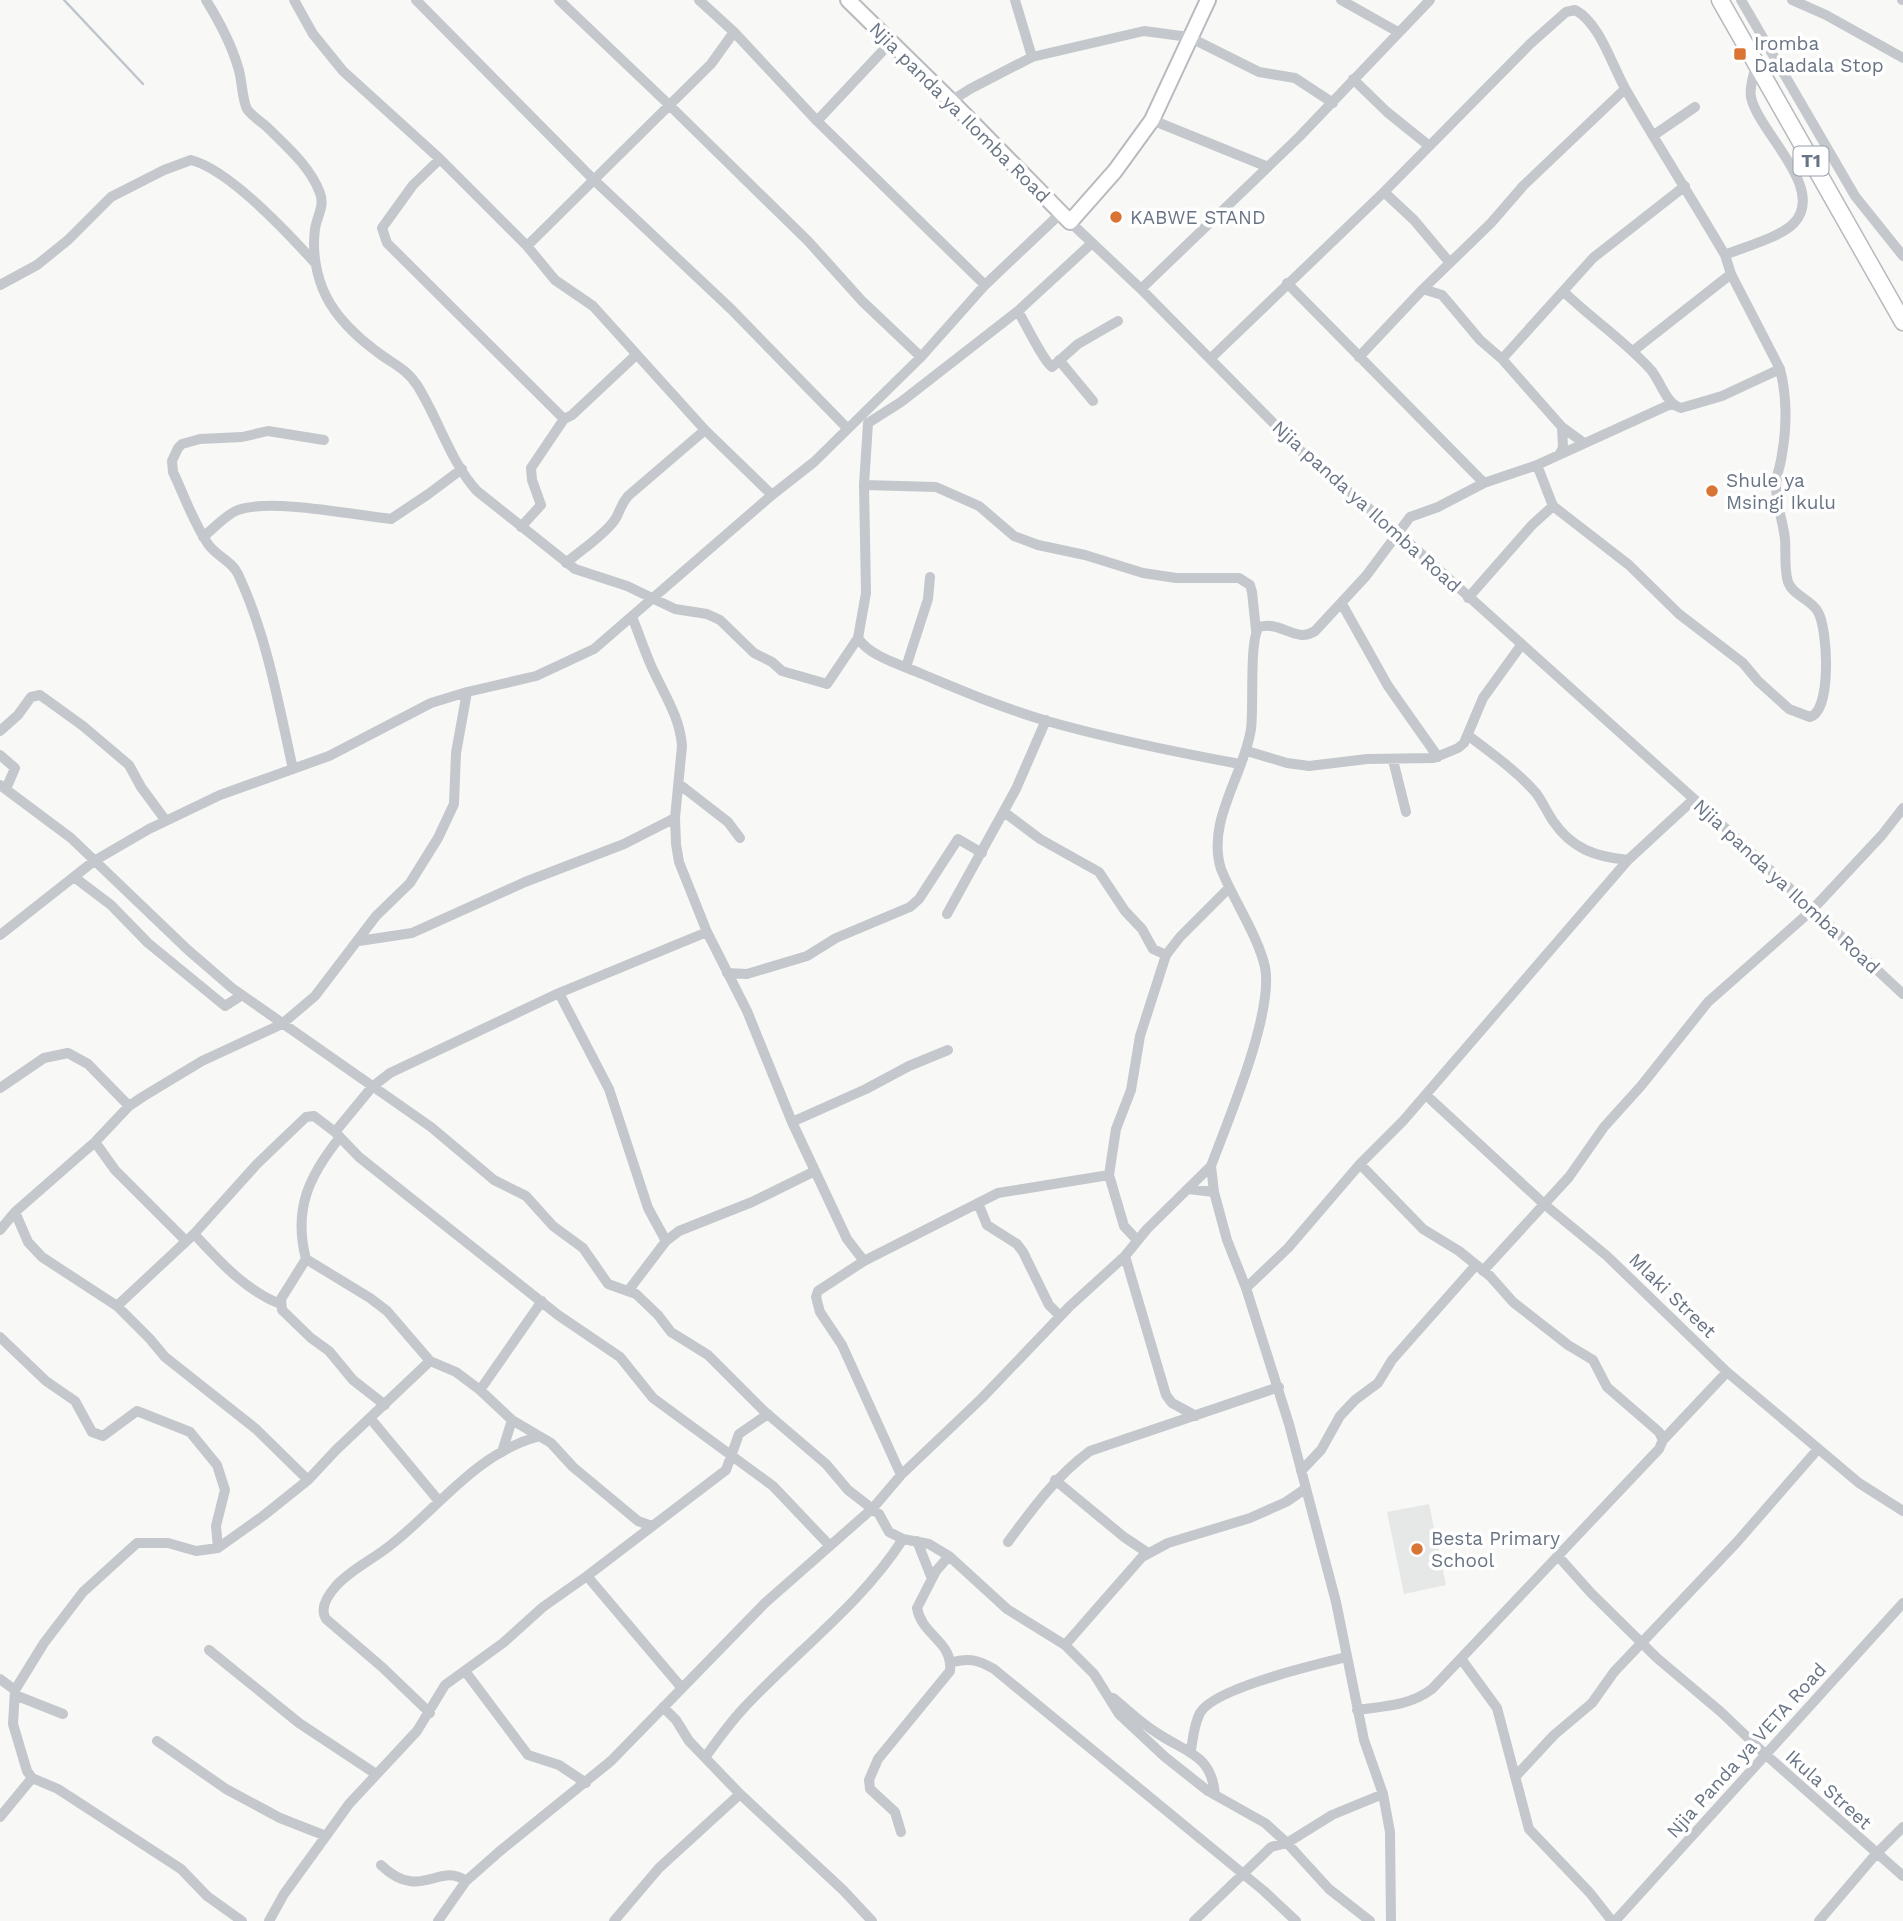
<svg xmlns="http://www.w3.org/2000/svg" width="1903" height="1921" font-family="'Work Sans',sans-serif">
	<rect width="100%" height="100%" fill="#f8f8f6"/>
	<path fill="#e6e7e7" d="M1429 1504 1446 1585 1404 1594 1387 1512Z"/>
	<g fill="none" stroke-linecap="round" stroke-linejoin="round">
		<path stroke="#bec6cc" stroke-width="2.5" d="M64 0 143 84"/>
		<g stroke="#b7babf" stroke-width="18">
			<path id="major" d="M848 0 951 101 1070 222 1115 171 1152 120 1208 0"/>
		</g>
		<g stroke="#b7b9bd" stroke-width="19">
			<path id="highway" d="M1720 0 1903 322"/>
		</g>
		<path stroke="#c4c7cb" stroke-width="10" d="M206 0C219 21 231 43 238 67 242 78 242 100 247 109 251 115 261 122 267 127 286 146 310 166 320 193 325 206 317 216 315 229 312 251 316 276 326 296 336 317 358 338 376 351 391 363 406 368 417 385 438 418 451 463 477 491L575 569 627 586 675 609 707 614 720 620 754 653 772 662 782 671 827 684 858 638
			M294 0 313 34 343 71 440 159 527 246 555 280 593 306 705 430 772 495
			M416 0 593 179 731 309 847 428
			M559 0 663 99 808 241 862 301 921 357
			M699 0 734 32 817 121 985 285
			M1015 0 1032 57
			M1341 0 1398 32
			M1741 0 1855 196 1903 256
			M1792 0 1826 15 1903 58
			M1902 0H1903
			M1353 79 1387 112 1428 145
			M951 101 970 89 1032 57 1144 31 1189 37 1259 72 1295 78 1333 103
			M1152 120 1268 167
			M817 121 891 42
			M1654 135 1695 107
			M440 159 413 185 382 228 387 243 564 419 572 415 636 355
			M1384 192 1414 220 1450 263
			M1070 222 1141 289 1302 452 1398 533 1694 799 1903 994
			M1092 243 1018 311 901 402 868 423 864 485 866 593 858 638C870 657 902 665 922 674 963 691 1005 709 1047 721 1110 739 1175 752 1240 764
			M527 246 711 64 734 32
			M1725 255C1744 247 1781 237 1794 223 1827 188 1758 132 1751 97 1749 87 1754 74 1756 65
			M1287 283 1484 483
			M0 285 37 265 68 240 111 197 164 170 191 160C230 170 288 233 315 263
			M1141 289 1299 137 1430 0
			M1423 289 1442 295 1449 303 1480 340 1502 359 1562 427 1563 448 1559 455
			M1564 292C1592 319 1625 341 1651 370 1661 382 1666 404 1681 408L1722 396 1780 369
			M1018 311C1025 323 1044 362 1052 367L1078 344 1118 321
			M1633 351 1731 274
			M1359 357 1423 289 1491 223 1523 186 1625 89
			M1210 359 1384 192 1530 44 1566 12 1575 10C1600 23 1612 66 1626 90 1658 146 1693 200 1725 255L1731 274 1780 369C1787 395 1787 427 1782 454 1781 465 1776 475 1776 486 1776 504 1783 521 1785 539 1786 553 1784 569 1788 582 1793 596 1811 599 1818 612 1828 629 1832 711 1810 717L1789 709 1758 681 1743 663 1679 614 1629 565 1553 506 1537 465
			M1502 359 1593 258 1685 186
			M1059 360 1093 401
			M1562 427 1584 443
			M864 485 936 487 979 506 1014 536 1038 545 1085 555 1143 573 1176 578H1239L1250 585 1252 592 1256 630
			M521 527 541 505 532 480 531 468 564 419
			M203 537C213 529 228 513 238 510 271 498 354 515 391 519L427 495 462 469
			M566 563C581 550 602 537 614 521 620 513 619 507 628 496L705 430
			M1468 598 1532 525 1553 506
			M1342 604 1388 686 1438 757
			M632 617C640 636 646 656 655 674 667 699 680 719 682 746L675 818 676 844 679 862 707 932 747 1011 792 1122 847 1239 864 1261
			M906 667 928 599 930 577
			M0 731 18 715 31 697 40 695 83 726 129 765 141 787 166 821
			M1469 736C1491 753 1517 771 1536 793 1542 801 1547 812 1553 821 1572 849 1596 857 1628 860
			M1247 751 1287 763 1309 766 1367 759 1434 758 1458 748 1464 743 1483 698 1522 644
			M0 755 15 768 6 789
			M1393 760 1406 812
			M293 769C278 702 267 636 238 574 232 561 216 556 208 544 193 522 184 495 173 472L172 461 178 448 182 444 200 439 242 437 268 431 324 440
			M679 784 728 822 740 838
			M0 785 71 838 188 950 232 988 431 1127 494 1180 526 1196 553 1226 583 1248 608 1284 636 1294 658 1315 671 1332 708 1355 764 1411 826 1464 848 1490 879 1514 889 1532 903 1539 929 1544 949 1556 1007 1609 1065 1645 1094 1674 1119 1714 1165 1757 1208 1791 1265 1823 1287 1843 1329 1889 1370 1921
			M1004 812 1040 839 1099 872 1125 911 1142 929 1153 949 1166 955
			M74 877 111 905 148 943 225 1006 242 995
			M947 914 1016 789 1046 720
			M0 935 94 861 149 829 220 795 329 756 431 703 467 692 536 676 594 649 772 495 814 462 921 357 985 285 1061 213
			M359 941 412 933 525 882 624 844 675 818
			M727 973 747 974 807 956 836 938 910 907 919 899 958 839 982 853
			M559 993 609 1089 648 1208 666 1241
			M0 1088 44 1058 68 1053 88 1064 129 1106
			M1426 1095 1544 1204 1607 1256 1727 1372 1859 1483 1903 1511
			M792 1122 866 1089 909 1066 948 1050
			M335 1132 372 1087 390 1073 559 993 707 932
			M340 1137C309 1176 293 1209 306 1259L370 1298 387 1311 430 1361 456 1372 480 1390 512 1420 551 1443 573 1467 638 1521 652 1526
			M95 1142 115 1170 186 1241
			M1188 1189 1214 1192
			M978 1203 987 1225 1017 1244 1023 1252 1049 1305 1060 1316
			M15 1212 28 1242 42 1257 117 1306 150 1339 165 1357 256 1429 308 1480
			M0 1230 15 1212 95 1142 129 1106 144 1096 202 1061 282 1024 315 996 376 916 410 883 438 838 454 804 456 753 467 692
			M194 1234C220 1262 244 1289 280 1304
			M1137 1240 1124 1226 1109 1175 1116 1129 1131 1090 1140 1036 1166 955 1180 937 1229 888
			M1125 1256 1166 1395 1172 1403 1196 1416
			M306 1259 281 1299 282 1310 311 1338 329 1351 353 1380 385 1405
			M1483 1271 1569 1177 1604 1127 1641 1086 1708 1002 1812 910 1882 835 1903 808
			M1246 1288 1288 1248 1360 1164 1403 1121 1628 860 1694 799
			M628 1291 666 1241 679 1231 752 1202 815 1171
			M117 1306 194 1234 256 1165 306 1117 314 1116 335 1132 359 1157 432 1215 558 1315 620 1357 653 1398 773 1486 830 1546
			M0 1337 46 1381 75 1401 92 1432 103 1436 137 1411 190 1432 217 1465 225 1490 216 1526 218 1548
			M480 1390 542 1301
			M370 1418 438 1500
			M1663 1440 1727 1372
			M502 1452 512 1420
			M1301 1471 1321 1450 1340 1416 1355 1400 1378 1383 1392 1360 1476 1265
			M901 1475 842 1345 820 1312 816 1297 818 1291 864 1261 998 1193 1109 1175
			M1055 1480 1124 1537 1148 1553
			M917 1541 932 1579
			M1008 1542C1033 1508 1056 1476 1090 1451L1279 1387
			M1558 1556 1591 1593 1657 1658 1721 1712 1765 1754 1903 1876
			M587 1576 681 1687
			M1065 1645 1142 1557 1168 1543 1250 1518 1286 1502 1305 1489
			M209 1650 299 1723 376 1774
			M1462 1660 1497 1708 1529 1829 1590 1893 1612 1921
			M950 1663C969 1657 978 1660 994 1669L1264 1891 1296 1921
			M465 1671 528 1755 559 1765 586 1783
			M0 1679 15 1690
			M15 1695 63 1714
			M1113 1698C1128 1710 1141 1723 1157 1733 1185 1752 1212 1754 1215 1795
			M663 1707 676 1720 689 1741 740 1794 843 1890 872 1921
			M1357 1710C1385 1706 1409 1706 1432 1689L1659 1449 1663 1440 1659 1432 1607 1387 1593 1360 1568 1345 1513 1302 1490 1276 1459 1251 1423 1229 1360 1164
			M430 1713 382 1667 326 1619C319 1608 328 1595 336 1586 351 1569 374 1559 392 1544 438 1508 477 1453 537 1437
			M157 1741 226 1789 280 1818 326 1836
			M1191 1750C1193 1738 1194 1724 1200 1713 1214 1688 1318 1664 1347 1657
			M706 1756C717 1741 729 1724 742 1710 795 1652 860 1606 903 1539
			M1516 1776 1554 1735 1592 1703 1614 1672 1737 1542 1818 1449
			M0 1817 32 1778
			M901 1832 895 1812 870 1789 869 1780 878 1759 950 1671C953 1641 922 1636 917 1608L936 1571 949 1556
			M381 1865C421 1903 439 1861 466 1881
			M242 1921 207 1896 181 1869 58 1789 32 1778 27 1771 13 1724 15 1690 44 1643 83 1592 137 1543H168L196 1551 218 1548 263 1516 308 1480 336 1450 430 1361
			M269 1921 284 1894 326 1836 349 1804 417 1731 445 1685 503 1643 543 1607 587 1576 726 1470 739 1434 768 1414
			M438 1921 466 1881 500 1851 611 1761 765 1603 873 1508 901 1475 982 1398 1070 1306 1125 1256 1147 1229 1211 1166
			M614 1921 659 1868 740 1794
			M1194 1921 1271 1847 1287 1843 1332 1815 1383 1794
			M1391 1921 1390 1832 1383 1794 1364 1740 1336 1602 1289 1424 1246 1288 1227 1240 1214 1192 1211 1166C1228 1120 1274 1013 1265 967 1258 936 1233 899 1221 869 1206 821 1244 775 1251 729 1254 707 1249 640 1259 627 1280 620 1296 644 1315 631L1366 576 1410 517 1438 507 1484 483 1537 465 1671 404
			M1615 1921 1903 1603
			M1819 1921 1876 1854 1903 1827"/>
		<use href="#major" stroke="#fff" stroke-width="14"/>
		<use href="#highway" stroke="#fff" stroke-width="16"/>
	</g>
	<g fill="#da7434" stroke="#fff" stroke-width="2.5">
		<rect x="1733" y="47" width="14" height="14" rx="3.5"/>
		<circle cx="1116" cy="217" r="7"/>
		<circle cx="1712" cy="491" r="7"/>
		<circle cx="1417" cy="1549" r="7"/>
	</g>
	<g text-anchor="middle" stroke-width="7" stroke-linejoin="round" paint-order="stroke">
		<rect fill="#fff" stroke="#969eaa" stroke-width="2" x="1793.5" y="146.5" width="35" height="29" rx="5"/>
		<g font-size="18" font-weight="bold" fill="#697485">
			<text x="1811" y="167">T1</text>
		</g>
		<g font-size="19" fill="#697485" stroke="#fff" text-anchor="start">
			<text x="1754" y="50">Iromba<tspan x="1754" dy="22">Daladala Stop</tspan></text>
			<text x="1130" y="224">KABWE STAND</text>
			<text x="1726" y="487">Shule ya<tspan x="1726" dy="22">Msingi Ikulu</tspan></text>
			<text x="1431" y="1545">Besta Primary<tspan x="1431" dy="22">School</tspan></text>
		</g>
		<g font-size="19" fill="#697485" stroke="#fff">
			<text transform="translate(960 112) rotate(45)" y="7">Njia panda ya Ilomba Road</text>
			<text transform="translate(1367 506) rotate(42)" y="7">Njia panda ya Ilomba Road</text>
			<text transform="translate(1787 886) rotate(43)" y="7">Njia panda ya Ilomba Road</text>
			<text transform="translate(1673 1295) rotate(44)" y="7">Mlaki Street</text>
			<text transform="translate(1746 1750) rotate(-48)" y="7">Njia Panda ya VETA Road</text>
			<text transform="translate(1829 1789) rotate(42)" y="7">Ikula Street</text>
		</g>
	</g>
</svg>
